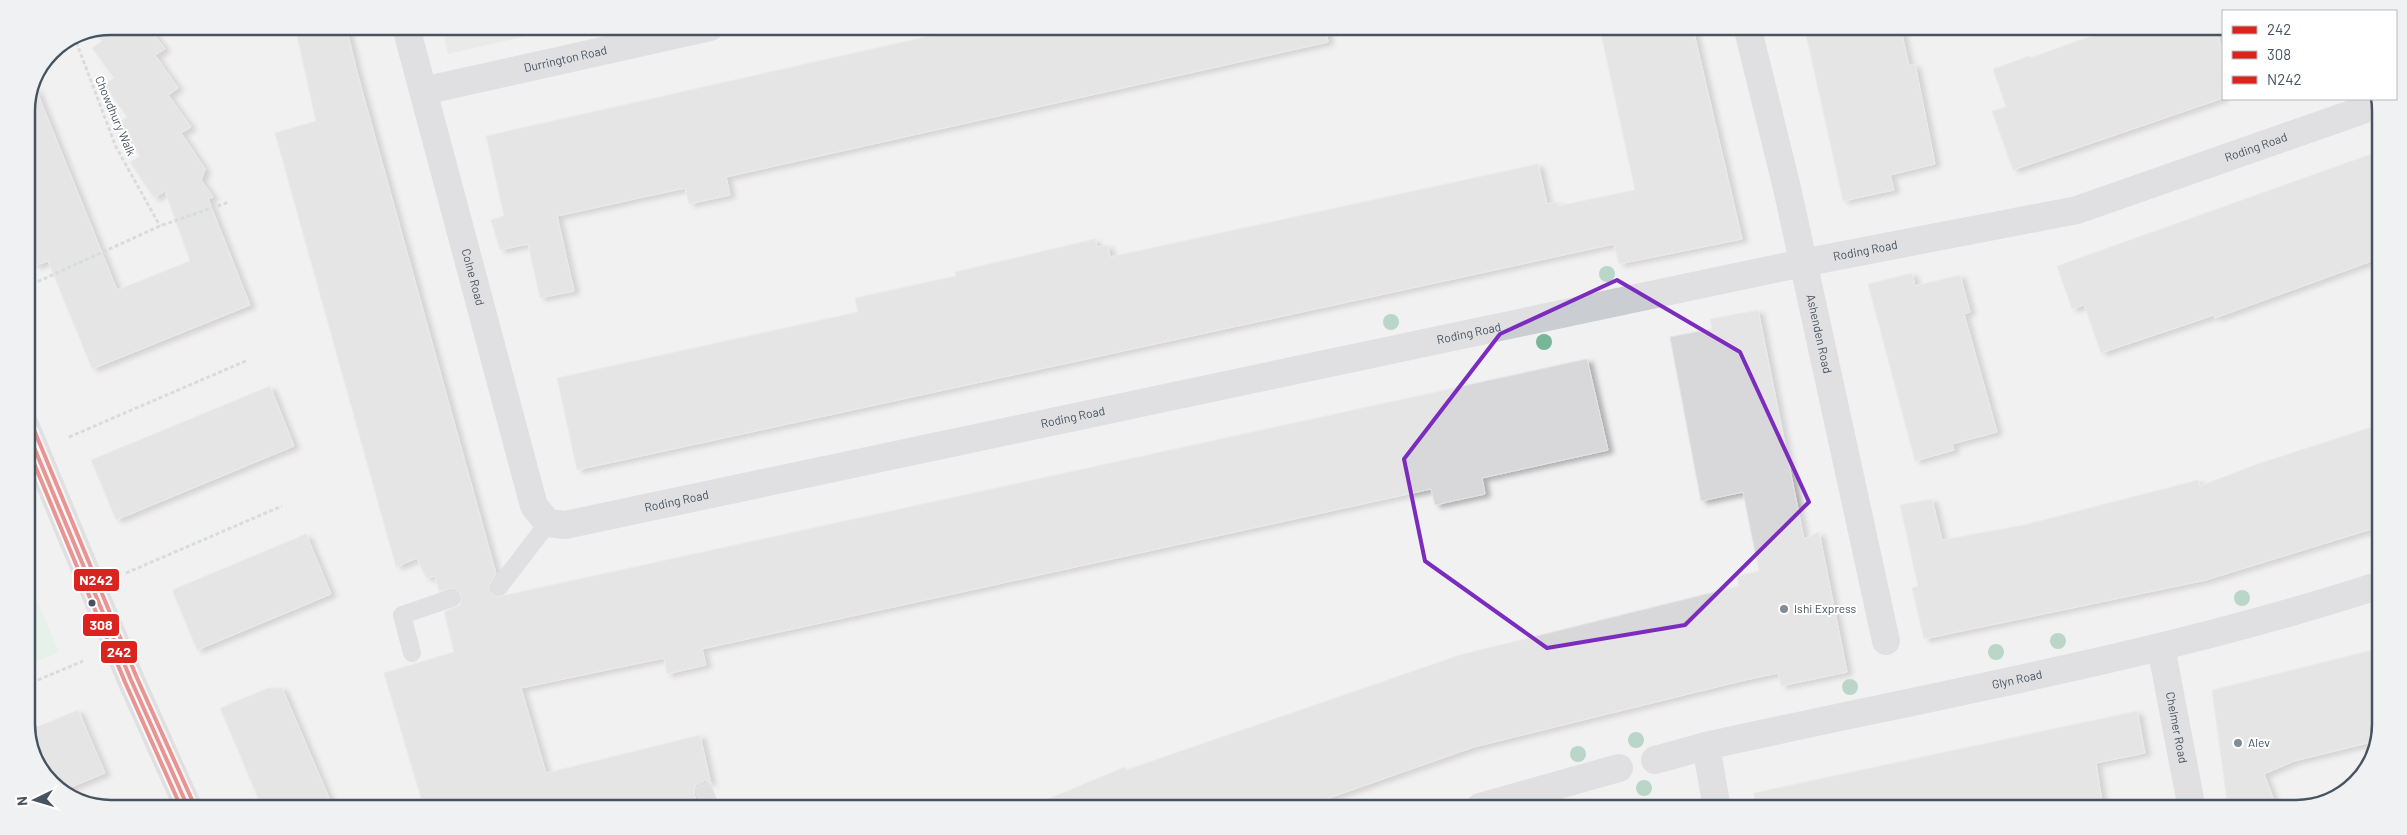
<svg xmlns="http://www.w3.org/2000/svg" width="2407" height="835" font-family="Barlow,sans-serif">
	<defs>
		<filter id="shadow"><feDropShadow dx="5.5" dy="3" stdDeviation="2.5" flood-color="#0004"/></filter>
	</defs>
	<rect width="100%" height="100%" fill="#f2f1f1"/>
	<path fill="#e3e2e4" d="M442 27H566L448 54Z"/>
	<path fill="#d5f2e0" d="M26 576 59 652 26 666Z"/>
	<path fill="#d8d8da" stroke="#e3e3e4" filter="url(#shadow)" d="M112 26H148L165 49 155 55 178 88 168 95 191 127 181 133 205 169 201 180 213 197 208 199 250 305 92 369 48 261 34 266 26 247V106L35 87 117 290 190 261 165 191 154 198 130 162 140 156 117 123 127 117 104 84 114 78 92 48 102 41 94 30Z
		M295 27H346L358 76 495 570 496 574 489 585V591L497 597 1587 359 1608 450 1482 478 1485 494 1435 505 1431 489 702 649 706 665 667 674 664 658 521 688 546 773 700 735 711 784 705 780 695 785 694 794 698 806 423 805 384 673 454 652 444 612 460 605 462 595 454 588 439 591 435 576 426 578 417 558 396 567 275 133 316 121Z
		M965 28 1326 29 1328 42 726 177 730 195 689 204 685 188 557 216 574 291 540 298 528 244 500 250 491 220 504 216 486 136Z
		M1600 29H1693L1742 239 1619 264 1614 244 577 470 557 378 858 312 855 298 956 276 955 272 1095 239 1097 247 1108 245 1110 257 1538 164 1547 204 1557 202 1558 206 1635 190Z
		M1805 30H1901L1909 66 1915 64 1935 164 1890 175 1894 190 1843 201Z
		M2108 30H2216L2223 51V98L2013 170 1992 111 2006 107 1993 69 2029 56 2030 58Z
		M2380 151V258L2215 318 2214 315 2101 353 2084 305 2072 309 2057 266Z
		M1912 273 1915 286 1960 275 1970 312 1964 314 1997 432 1952 444 1954 450 1915 461 1868 284Z
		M1758 310 1804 539 1819 532 1847 672 1781 686 1778 673 1745 680 1474 747 1303 807 1031 806 1125 767 1126 770 1460 655 1739 586 1737 576 1759 571 1743 492 1701 501 1670 337 1712 329 1710 319Z
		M270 386 294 446 116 520 91 460Z
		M2378 425V527L2206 580 1924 639 1912 588 1918 586 1900 505 1932 499 1942 540 2024 525 2198 480 2200 486 2255 465Z
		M306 534 331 594 197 650 172 590Z
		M2377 649 2376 741 2294 761 2264 774 2277 809H2228L2212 690Z
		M268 688H282L332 805H261L220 708Z
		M78 710 105 773 64 790 44 776 27 731Z
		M2137 711 2145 753 2096 763 2103 808H1755L1754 793Z"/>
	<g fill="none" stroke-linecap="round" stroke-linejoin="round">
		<path stroke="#b8c5c1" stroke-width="3" stroke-dasharray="4 2.5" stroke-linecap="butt" d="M74 36 116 147 160 226
			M26 287 160 226 229 202
			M69 437 248 360
			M126 573 282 506
			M26 685 83 661"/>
		<path stroke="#cacdd1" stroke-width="18" d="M499 587 548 523
			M412 653 402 615 452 598
			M704 791 710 806"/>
		<g stroke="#cacdd1" stroke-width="28">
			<path id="s1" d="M406 27 534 506 548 523 565 525 1802 263 2077 210 2380 104"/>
			<path id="s2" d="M1748 30 1787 188 1886 641"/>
			<path id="s3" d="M423 91 710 27"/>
			<path d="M26 427 131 680 187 805"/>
			<path id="s4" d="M2161 647 2192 809"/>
			<path d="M1706 746 1717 808"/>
			<path id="s5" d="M1655 760 1706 746C1930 696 2158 657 2377 586"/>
			<path d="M1480 807 1619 768"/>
		</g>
		<g stroke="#fff" stroke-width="8">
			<path id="bus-1" d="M26 428 131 680 187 805"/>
		</g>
		<g stroke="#fff" stroke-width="8">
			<path id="bus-2" d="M26 444 125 682 180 805"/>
		</g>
		<g stroke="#fff" stroke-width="8">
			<path id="bus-3" d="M32 425 137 678 193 802"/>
		</g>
		<use href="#bus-1" stroke="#dc241f" stroke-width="4"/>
		<use href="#bus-2" stroke="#dc241f" stroke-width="4"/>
		<use href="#bus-3" stroke="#dc241f" stroke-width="4"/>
	</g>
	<g fill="#76b797">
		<circle cx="1607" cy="274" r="8"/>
		<circle cx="1391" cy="322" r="8"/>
		<circle cx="1544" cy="342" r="8"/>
		<circle cx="2242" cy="598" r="8"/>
		<circle cx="2058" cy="641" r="8"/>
		<circle cx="1996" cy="652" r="8"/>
		<circle cx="1850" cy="687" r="8"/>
		<circle cx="1636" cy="740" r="8"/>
		<circle cx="1578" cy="754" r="8"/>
		<circle cx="1644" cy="788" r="8"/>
	</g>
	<path d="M0 0H2407V835H0ZM1617 280 1740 352 1809 502 1685 625 1547 648 1425 561 1404 459 1500 334Z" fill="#f2f1f1" fill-opacity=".55" fill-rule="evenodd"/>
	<path fill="none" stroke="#7b2cbf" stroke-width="4" stroke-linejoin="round" d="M1617 280 1740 352 1809 502 1685 625 1547 648 1425 561 1404 459 1500 334Z"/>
	<circle fill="#475460" stroke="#fff" stroke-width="2" cx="92" cy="603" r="4.5"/>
	<g fill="#838b93" stroke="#fff" stroke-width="2">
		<circle cx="1784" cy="609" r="5"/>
		<circle cx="2238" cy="743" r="5"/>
	</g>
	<g text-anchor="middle" stroke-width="4" stroke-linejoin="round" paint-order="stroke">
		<g font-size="12" fill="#475460" stroke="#fff">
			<text dy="4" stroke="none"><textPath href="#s3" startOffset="146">Durrington Road</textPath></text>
			<text transform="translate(115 116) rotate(67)" y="4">Chowdhury Walk</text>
			<text dy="4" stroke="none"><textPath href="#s1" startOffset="2269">Roding Road</textPath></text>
			<text dy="4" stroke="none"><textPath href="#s1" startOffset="1864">Roding Road</textPath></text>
			<text dy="4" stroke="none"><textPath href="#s1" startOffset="259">Colne Road</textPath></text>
			<text dy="4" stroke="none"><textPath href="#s1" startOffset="1459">Roding Road</textPath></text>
			<text dy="4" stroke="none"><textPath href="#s2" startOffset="312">Ashenden Road</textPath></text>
			<text dy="4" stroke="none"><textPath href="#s1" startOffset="1054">Roding Road</textPath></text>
			<text dy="4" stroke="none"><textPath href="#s1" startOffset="649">Roding Road</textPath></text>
			<text dy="4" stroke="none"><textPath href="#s5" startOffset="371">Glyn Road</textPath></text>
			<text dy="4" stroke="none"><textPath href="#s4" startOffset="82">Chelmer Road</textPath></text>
		</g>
		<g font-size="12" fill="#475460" stroke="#fff" text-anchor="start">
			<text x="1794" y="613">Ishi Express</text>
			<text x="2248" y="747">Alev</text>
		</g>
	</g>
	<path d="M0 0H2407V835H0ZM111 35H2296A76 76 0 0 1 2372 111V724A76 76 0 0 1 2296 800H111A76 76 0 0 1 35 724V111A76 76 0 0 1 111 35Z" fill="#f0f1f2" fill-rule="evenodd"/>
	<path fill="none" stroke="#475460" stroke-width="2.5" d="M111 35H2296A76 76 0 0 1 2372 111V724A76 76 0 0 1 2296 800H111A76 76 0 0 1 35 724V111A76 76 0 0 1 111 35Z"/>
	<g stroke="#fff" stroke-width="2">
		<rect x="73" y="568" width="47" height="24" rx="5" fill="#dc241f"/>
		<rect x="82" y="613" width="38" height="24" rx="5" fill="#dc241f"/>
		<rect x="100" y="640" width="38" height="24" rx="5" fill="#dc241f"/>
	</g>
	<g font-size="14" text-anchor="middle" font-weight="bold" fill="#fff">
		<text x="96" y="585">N242</text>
		<text x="101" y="630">308</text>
		<text x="119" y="657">242</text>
	</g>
	<rect x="2222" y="10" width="175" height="90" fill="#ffffff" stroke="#b5bbbf"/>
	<rect x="2232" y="26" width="25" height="8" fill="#dc241f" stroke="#b5bbbf"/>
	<text x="2267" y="35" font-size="15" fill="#475460">242</text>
	<rect x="2232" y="51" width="25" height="8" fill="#dc241f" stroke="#b5bbbf"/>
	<text x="2267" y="60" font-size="15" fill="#475460">308</text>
	<rect x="2232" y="76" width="25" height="8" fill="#dc241f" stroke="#b5bbbf"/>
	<text x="2267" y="85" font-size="15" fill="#475460">N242</text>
	<g transform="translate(35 800) rotate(265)" stroke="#ffffff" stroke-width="4" paint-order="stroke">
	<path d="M0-4L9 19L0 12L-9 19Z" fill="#475460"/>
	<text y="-8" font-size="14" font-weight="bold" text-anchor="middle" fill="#475460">N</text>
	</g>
</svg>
